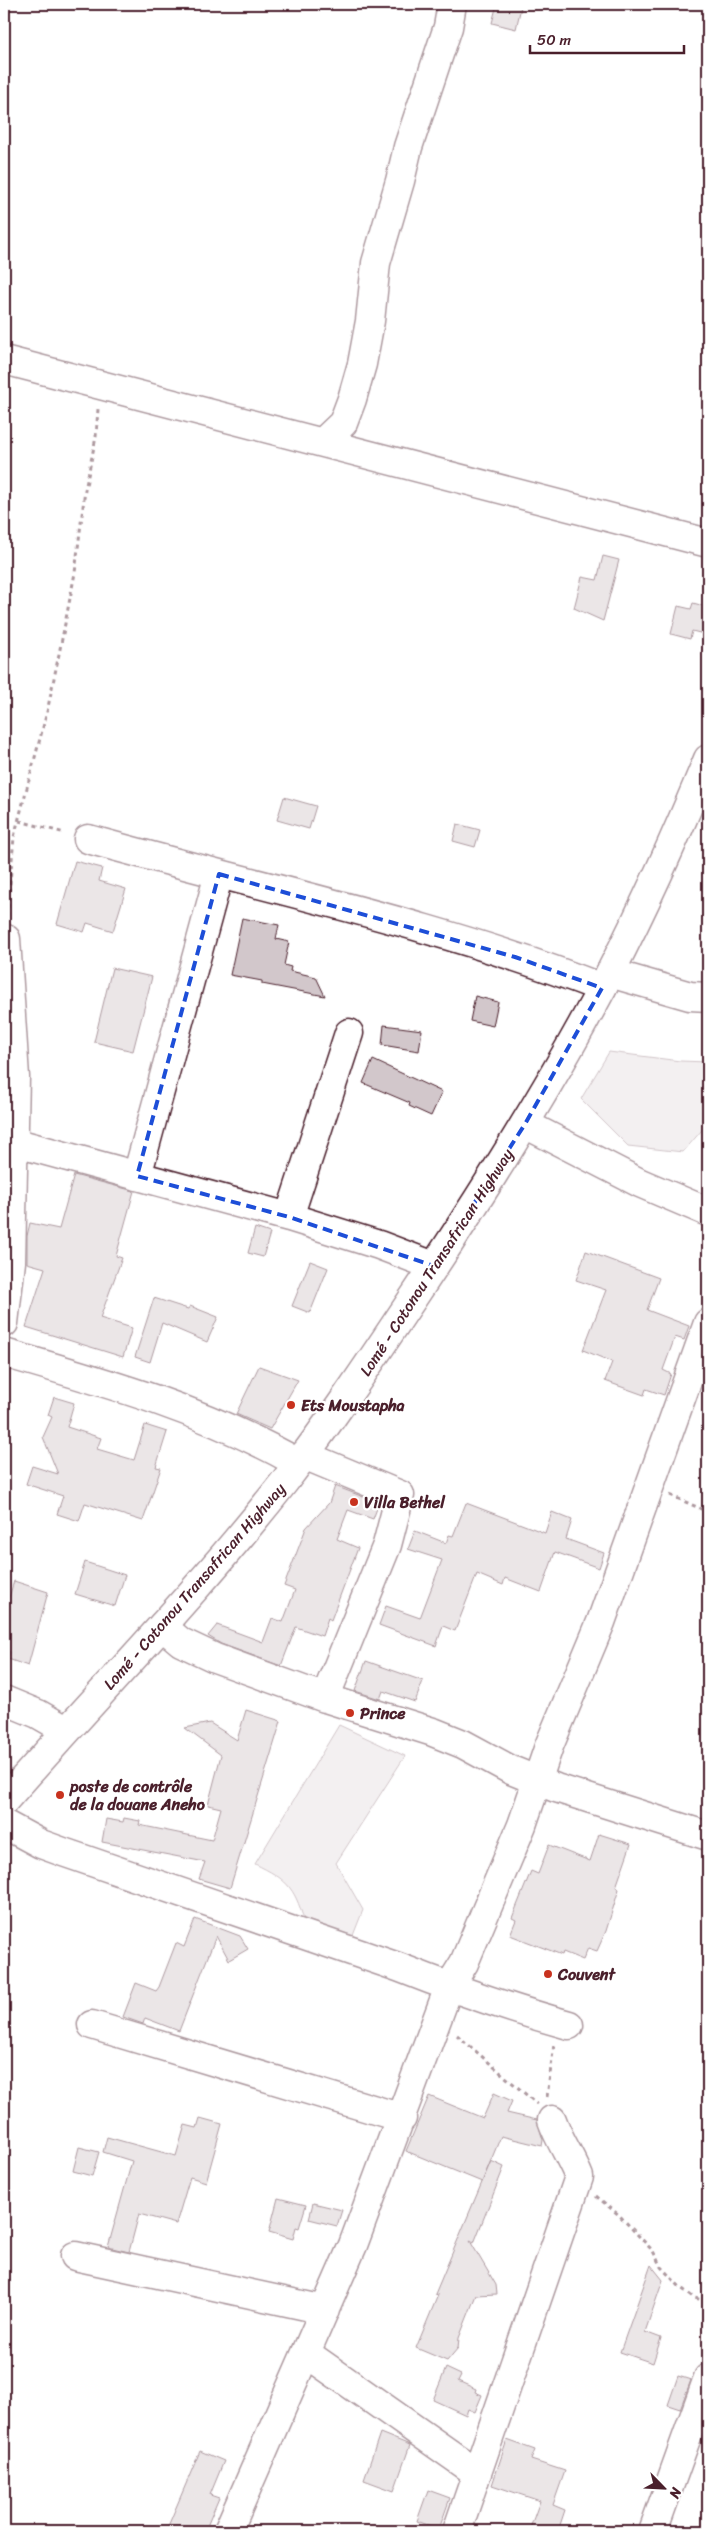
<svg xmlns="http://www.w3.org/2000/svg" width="712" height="2535" font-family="Sriracha,sans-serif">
	<rect width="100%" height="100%" fill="#fff"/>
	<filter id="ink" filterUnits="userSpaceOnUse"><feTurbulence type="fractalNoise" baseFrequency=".02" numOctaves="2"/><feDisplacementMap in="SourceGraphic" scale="10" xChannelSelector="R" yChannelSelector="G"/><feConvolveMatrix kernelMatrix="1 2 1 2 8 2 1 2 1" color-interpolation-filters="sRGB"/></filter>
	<g filter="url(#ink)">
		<path fill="#e5dee0" stroke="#987e86" d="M609 1052 680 1061 708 1062V1123L683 1152 628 1146 581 1099Z
			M339 1725 405 1756 336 1863 363 1910 352 1938 304 1920C294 1886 286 1879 255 1864Z"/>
		<path fill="#d2c7cb" stroke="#4a1f2b" d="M497 4 521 7 516 29 492 23Z
			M603 556 619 560 603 621 574 608 582 577 597 580Z
			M693 603 708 607 704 634 692 631 690 639 671 634 678 606 691 609Z
			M284 797 316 806 309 829 277 820Z
			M457 824 480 830 475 847 453 841Z
			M75 861 102 868 99 881 126 889 113 931 87 923 84 932 57 924Z
			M242 918 279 925 276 939 289 942 284 965 291 967 290 971 316 977 325 996 262 984V981L230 975Z
			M112 968 152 977 133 1051 94 1042Z
			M475 996 498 1002 493 1026 470 1021Z
			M384 1025 422 1030 419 1051 382 1045Z
			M373 1060 442 1092 431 1116 409 1106 410 1103 363 1083Z
			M74 1175 134 1191 116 1256 122 1258 100 1318 132 1328 123 1357 26 1327 45 1268 27 1263V1236L30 1223 59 1229Z
			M255 1228 270 1233 263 1257 248 1253Z
			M586 1251 659 1278 647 1310 689 1326 684 1340 675 1337 663 1370 671 1374 664 1395 646 1389 644 1395 605 1381 612 1362 583 1350 606 1290 576 1280Z
			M310 1261 328 1268 310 1313 292 1306Z
			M154 1298 188 1309 190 1306 218 1317 207 1342 162 1323 150 1362 135 1357Z
			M259 1366 298 1380 270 1429 236 1414Z
			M54 1397 74 1403 67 1427 101 1438 97 1449 134 1460 145 1425 167 1432 156 1467 161 1468 143 1521 85 1503 79 1521 57 1514 63 1496 26 1484 32 1466 58 1474 43 1437 52 1417 48 1415Z
			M335 1486 379 1503 373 1519 348 1510 337 1539 358 1548 331 1620 328 1618 322 1636 296 1627 281 1666 221 1644 208 1636 217 1625 263 1642 272 1618 283 1622 295 1590 284 1586 306 1528 329 1503Z
			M466 1503 545 1533 552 1512 572 1520 566 1539 604 1553 599 1568 555 1552 541 1592 505 1578 503 1585 477 1574 455 1631 443 1626 436 1646 379 1625 386 1606 420 1618 442 1560 408 1549 415 1531 446 1543 449 1535 453 1536Z
			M85 1562 125 1575 115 1606 75 1594Z
			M14 1581 48 1592 28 1666 8 1659 10 1652 4 1650V1614Z
			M366 1661 423 1681 415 1702 383 1691 380 1699 355 1691Z
			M246 1710 281 1721 230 1888 199 1879 205 1862 102 1842 106 1819 123 1822 124 1818 140 1821 139 1825 212 1840 221 1808 208 1805 221 1755 185 1728 210 1723 237 1740Z
			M599 1834 631 1844 616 1887 619 1889 606 1931 597 1951 588 1948 583 1960 563 1952 562 1955 510 1935 516 1920 512 1918 531 1871 538 1874 549 1845 590 1861Z
			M195 1919 240 1936 248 1949 229 1960 216 1936 179 2031 145 2018 143 2024 123 2017 136 1983 156 1991 159 1987 176 1943 184 1947Z
			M494 2093 512 2101 507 2113 537 2120 543 2140 542 2146 501 2136 482 2182 406 2151 429 2096 483 2118Z
			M200 2118 222 2124 206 2182 190 2177 176 2224 139 2214 129 2252 108 2247 132 2161 103 2152 107 2137 176 2156 185 2125 197 2128Z
			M79 2147 99 2152 92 2176 73 2171Z
			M491 2161 504 2167 474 2243 470 2241 496 2285 497 2294 476 2295 459 2338 458 2348 447 2361 416 2348 438 2295 435 2294Z
			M278 2198 306 2205 299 2228 296 2227 293 2239 269 2232Z
			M313 2203 342 2210 337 2226 309 2219Z
			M651 2265 663 2280 645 2332 661 2338 653 2363 620 2352Z
			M446 2368 461 2375 458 2381 476 2389 475 2392 482 2395 475 2412 468 2409 466 2415 433 2400Z
			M678 2376 691 2380 680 2409 668 2405Z
			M380 2433 410 2445 394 2491 364 2480Z
			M507 2440 535 2450 531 2460 565 2471 553 2505 565 2510 558 2531H529L540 2501 492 2485Z
			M200 2451 224 2461 210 2495 219 2498 205 2531H166Z
			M428 2490 450 2498 439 2529 417 2521Z"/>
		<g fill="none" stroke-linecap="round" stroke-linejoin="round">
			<g stroke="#4a1f2b" stroke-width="31">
				<path id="minor" d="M4 360 708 543
					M323 442 343 423 352 399 362 364 370 321 376 263 400 181 408 147 448 27 452 4
					M88 839C259 887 436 923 602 988
					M610 973 690 996 708 997
					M525 1124 640 1183 708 1212
					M13 1142 289 1217 379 1245 434 1266
					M137 1176 219 874
					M289 1217 349 1033
					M4 1323 11 1262 15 1077 6 939
					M4 1353C105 1382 207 1411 298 1463
					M304 1455 400 1495 387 1545 325 1698
					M162 1626 181 1642 215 1658 325 1698 433 1732 463 1744 511 1770 556 1788 708 1836
					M4 1700 38 1714 66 1730
					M4 1824 41 1844 63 1852 398 1967C454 1989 511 2009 569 2025
					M92 2025 402 2118
					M75 2256 325 2310
					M306 2353 477 2473
					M228 2531 353 2245 449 1987 464 1963 522 1825 549 1746 601 1622 708 1323
					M457 2531 579 2177C571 2157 559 2140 552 2120
					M653 2531 708 2378"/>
			</g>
			<g stroke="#4a1f2b" stroke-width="31">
				<path id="highway" d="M4 1801C97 1695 197 1593 285 1481 329 1424 369 1364 409 1304 481 1197 550 1088 610 973 646 903 678 832 708 759"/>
			</g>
			<path stroke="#4a1f2b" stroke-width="3" stroke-dasharray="4 4" stroke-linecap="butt" d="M19 821 65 833
				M7 916 14 837 47 712 59 654 75 573 85 490 96 437 98 409
				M670 1495 708 1512
				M457 2035 537 2104
				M547 2097 554 2044
				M596 2196 619 2215 653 2251 661 2267 680 2287 694 2298 708 2301"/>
			<use href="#minor" stroke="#fff" stroke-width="28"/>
			<use href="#highway" stroke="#fff" stroke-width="28"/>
		</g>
	</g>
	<path d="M0 0H712V2535H0ZM219 874 515 957 602 988 525 1124 434 1266 289 1217 137 1176Z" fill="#fff" fill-opacity=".55" fill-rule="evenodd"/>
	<path fill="none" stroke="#1d4ed8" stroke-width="4" stroke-dasharray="10 6" stroke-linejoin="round" d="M219 874 515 957 602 988 525 1124 434 1266 289 1217 137 1176Z"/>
	<g fill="#c8321e" stroke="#fff" stroke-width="2">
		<circle cx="291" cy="1405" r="5"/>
		<circle cx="354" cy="1502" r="5"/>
		<circle cx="350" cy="1713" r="5"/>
		<circle cx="60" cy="1795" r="5"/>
		<circle cx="548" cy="1974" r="5"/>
	</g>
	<g text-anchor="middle" stroke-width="4.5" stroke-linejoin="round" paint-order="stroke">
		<g font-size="16" fill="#4a1f2b" stroke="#fff">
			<text transform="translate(436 1262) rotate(-57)" y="6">Lomé - Cotonou Transafrican Highway</text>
			<text transform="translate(194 1586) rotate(-49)" y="6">Lomé - Cotonou Transafrican Highway</text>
		</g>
		<g font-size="16" font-weight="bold" fill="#4a1f2b" stroke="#fff" text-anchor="start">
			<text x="301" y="1411">Ets Moustapha</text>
			<text x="364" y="1508">Villa Bethel</text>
			<text x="360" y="1719">Prince</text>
			<text x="70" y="1792">poste de contrôle<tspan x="70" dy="18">de la douane Aneho</tspan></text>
			<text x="558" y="1980">Couvent</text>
		</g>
	</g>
	<rect width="712" height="2535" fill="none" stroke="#fff" stroke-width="20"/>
	<rect x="10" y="10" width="692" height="2515" fill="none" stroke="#4a1f2b" stroke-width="2" filter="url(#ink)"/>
	<g transform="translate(664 2488) rotate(114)" stroke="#ffffff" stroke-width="4" paint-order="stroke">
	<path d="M0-4L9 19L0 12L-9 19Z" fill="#4a1f2b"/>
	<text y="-8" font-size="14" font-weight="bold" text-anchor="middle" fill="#4a1f2b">N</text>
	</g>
	<path d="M530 45v8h154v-8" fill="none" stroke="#4a1f2b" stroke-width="2.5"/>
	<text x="537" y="45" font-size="15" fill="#4a1f2b" stroke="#ffffff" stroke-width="4" paint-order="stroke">50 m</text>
</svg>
